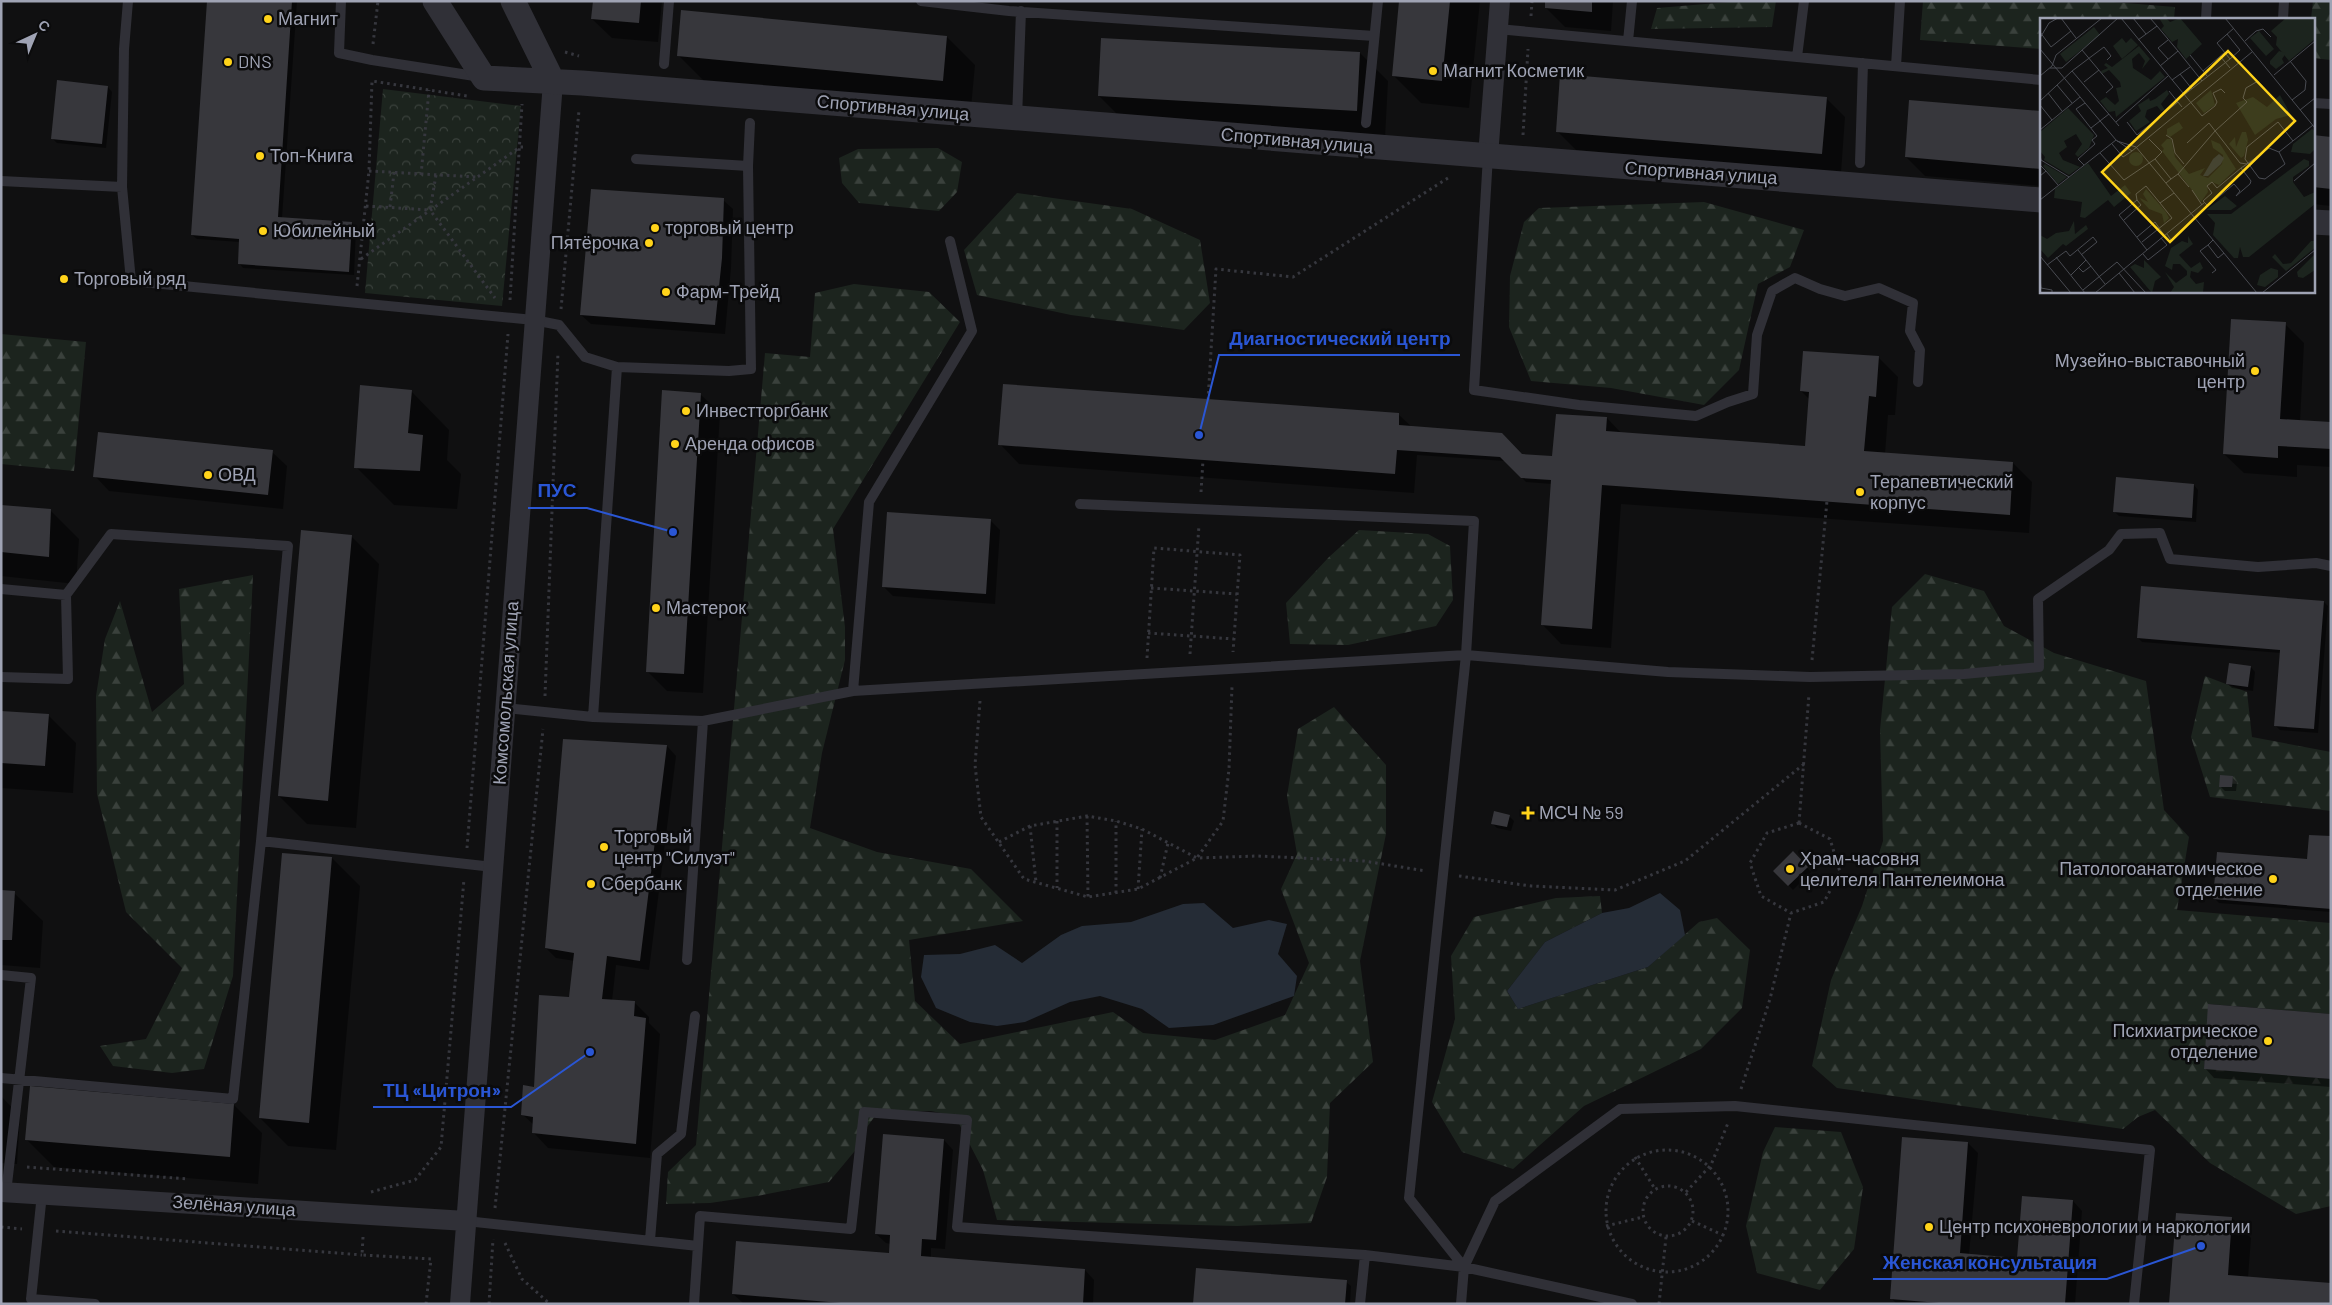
<svg xmlns="http://www.w3.org/2000/svg" width="2332" height="1305" font-family="Barlow,sans-serif">
	<defs>
		<pattern id="forest-firs" width="22" height="20" patternUnits="userSpaceOnUse" patternTransform="scale(1.25)"><rect width="22" height="20" fill="#1c241e"/><path d="M5 1l3.5 6h-7zM16 11l3.5 6h-7z" fill="#3a413c"/></pattern>
		<pattern id="park-crowns" width="20" height="18" patternUnits="userSpaceOnUse" patternTransform="scale(1.25)"><rect width="20" height="18" fill="#1c241e"/><path d="M2 6a3 3 0 1 1 6 0M12 15a3 3 0 1 1 6 0" fill="none" stroke="#3a413c"/></pattern>
	</defs>
	<rect width="100%" height="100%" fill="#101011"/>
	<path fill="url(#forest-firs)" d="M1742 1H1776L1772 27 1651 29 1657 8Z
		M1923 1H2101L2175 7 2174 19H2041V49L1920 40Z
		M2313 1H2331V60L2313 58V19H2311Z
		M938 148 962 162 957 192 939 211 859 203 842 183 839 158 858 149Z
		M1017 193 1132 209 1200 240 1210 303 1184 330 1071 315 977 295 964 250Z
		M1704 202 1804 230 1790 267 1758 284 1739 370 1704 405 1611 388 1531 381 1509 327 1510 276 1524 222 1539 208Z
		M854 284 929 292 960 322 833 529 845 627V660L822 753 810 828 877 852 971 869 1023 921 909 940 915 1001 960 1044 1113 1012 1143 1033 1215 1040 1285 1015 1309 963 1281 889 1297 854 1287 796 1298 729 1334 707 1386 765V834L1360 961 1373 1062 1330 1103 1327 1177 1311 1223 1237 1226 997 1220 983 1170 955 1116 931 1111 878 1112 864 1131 859 1146 829 1182 757 1196 710 1203 666 1204 668 1172 696 1145 765 353 810 357 815 293Z
		M1 334 86 342 74 471 1 464Z
		M1359 530 1428 534 1450 546 1453 600 1436 626 1348 645 1290 644 1286 603 1329 557Z
		M1925 574 1984 591 2004 626 2054 653 2146 681 2164 810 2189 837 2177 910 2331 923V1014L2209 1004 2204 1068 2331 1079V1206L2296 1214 2210 1163 2155 1110 2138 1117 2123 1129 1837 1088 1812 1066 1831 980 1862 906 1883 841 1880 730 1892 607Z
		M253 575 233 976 204 1069 172 1073 113 1066 100 1046 146 1039 182 968 126 912 97 794 96 696 105 639 120 601 152 712 184 684 179 589Z
		M2205 676 2247 692 2252 737 2331 752V811L2210 797 2191 737Z
		M1600 896 1602 913 1545 942 1507 991 1518 1009 1648 967 1699 922 1717 918 1750 950 1742 1008 1701 1049 1584 1106 1513 1169 1462 1152 1432 1102 1455 1019 1451 956 1474 917 1556 898Z
		M1775 1127 1841 1132 1863 1187 1854 1249 1820 1290 1757 1273 1746 1226 1763 1152Z"/>
	<path fill="url(#park-crowns)" d="M383 89 521 106 502 306 365 293Z"/>
	<path fill="#252c36" d="M1660 893 1680 910 1685 935 1648 967 1518 1009 1507 991 1545 942 1602 913 1629 908Z
		M1204 903 1233 928 1269 920 1287 924 1278 954 1297 976 1294 996 1213 1025 1169 1028 1142 1009 1100 996 1070 1002 1025 1022 997 1026 970 1022 936 1008 921 977 924 955 960 954 995 945 1022 963 1061 935 1082 926 1131 922 1183 904Z"/>
	<path fill="#0007" d="M208 1H297L282 218 352 223 356 228 354 275 243 268 239 263 240 242 197 239 192 235Z
		M594 1H662L658 42 612 38 592 19Z
		M1401 1H1480L1469 108 1421 103 1393 75Z
		M1546 1H1613L1611 31 1565 27 1546 8Z
		M947 37 975 65 971 108 706 83 678 55Z
		M1360 53 1388 81 1385 138 1127 124 1099 96Z
		M108 87 112 92 106 148 57 143 52 138Z
		M1826 98 1845 117 1841 173 1576 150 1557 131Z
		M2041 112V186L1925 176 1906 157Z
		M2313 137 2331 138V206L2313 204Z
		M723 200 733 209 731 268 725 334 591 324 581 315Z
		M2285 324 2304 343 2300 422 2331 423V467L2297 465V477L2244 473 2224 454Z
		M1804 352 1879 358 1898 377 1895 415H1888L1885 454 2013 463 2032 482 2029 533 1621 504 1611 648 1561 644 1542 624 1552 484 1526 482 1505 461 1417 455 1414 493 1019 464 1000 444 1399 415 1412 427 1522 455 1552 457 1607 418 1622 434 1806 447 1809 399 1801 391Z
		M411 391 449 430 447 460 461 474 457 509 394 505 356 467Z
		M700 394 720 413 703 693 667 691 647 671Z
		M272 452 287 466 283 509 109 491 95 476Z
		M2194 485 2198 490 2196 522 2119 516 2114 511Z
		M1 506 51 511 79 539 76 584 1 576Z
		M991 521 1000 530 995 604 893 596 883 586Z
		M351 536 379 564 356 828 307 824 279 796Z
		M2324 602 2328 606 2318 733 2280 730 2275 725 2281 653 2142 642 2138 638Z
		M2251 667 2255 672 2253 691 2232 688 2227 683Z
		M1 712 48 715 76 743 73 793 1 788Z
		M667 746 676 756 649 970 616 965 612 1001 635 1003 649 1017V1023L660 1034 650 1158 548 1148 534 1133V1125L522 1114 536 1088 572 998 575 961 556 958 546 948Z
		M2232 777 2237 782 2236 791H2225L2220 786Z
		M1509 816 1514 821 1511 831 1497 828 1492 823Z
		M2331 837V912L2219 903 2215 899 2309 860Z
		M1793 853 1811 872 1793 890 1775 871Z
		M332 858 360 886 336 1150 288 1146 260 1118Z
		M1 892 14 893 43 921 40 968 1 965Z
		M2331 1015V1087L2214 1078 2205 1068Z
		M1 1096 20 1116 17 1164 1 1163Z
		M234 1105 262 1133 258 1184 54 1167 26 1139Z
		M944 1140 953 1150 945 1249 931 1248V1258L1085 1270 1094 1280 1093 1304H749L743 1303 733 1294 890 1254 891 1244 886 1243 876 1234Z
		M1968 1143 1978 1153 1969 1255 2018 1259 2073 1201 2082 1211 2075 1304H1897L1891 1298Z
		M2232 1218 2251 1238 2248 1278 2170 1304Z
		M1346 1282 1351 1286 1350 1304H1195Z"/>
	<path fill="#37373c" d="M207 1H292L278 217 352 222 349 272 238 264 239 239 191 235Z
		M593 1H641L639 23 591 19Z
		M1399 1H1450L1442 81 1392 76Z
		M1545 1H1592V12L1545 8Z
		M681 10 947 36 943 81 677 56Z
		M1101 38 1360 52 1357 111 1098 96Z
		M1560 74 1827 97 1822 154 1556 132Z
		M57 80 108 86 102 144 51 139Z
		M1909 100 2041 111V169L1905 157Z
		M2313 135 2331 137V189L2313 187Z
		M591 189 724 198 722 258 715 325 580 315Z
		M2231 319 2286 322 2280 419 2331 422V449L2278 446V458L2223 454Z
		M1803 351 1879 356 1876 397 1869 396 1864 451 2013 462 2010 515 1602 485 1592 629 1541 625 1551 480 1521 478 1500 457 1397 450 1395 474 998 445 1003 384 1399 413V425L1502 433 1522 454 1552 456 1556 414 1607 417 1606 431 1805 446 1809 392 1800 391Z
		M360 385 412 390 408 433 423 435 420 471 354 468Z
		M662 390 701 393 684 674 646 672Z
		M98 432 273 450 268 495 93 477Z
		M2116 477 2194 484 2192 518 2113 512Z
		M1 505 51 509 49 557 1 552Z
		M887 512 991 519 986 594 882 587Z
		M301 530 352 535 328 801 278 796Z
		M2141 586 2324 601 2314 729 2274 726 2280 650 2137 638Z
		M2229 663 2251 666 2248 687 2226 684Z
		M1 711 49 714 45 766 1 763Z
		M563 739 667 745 640 961 607 956 602 999 635 1001 634 1016 646 1018 636 1144 532 1133 533 1117 521 1115 523 1085 534 1087 539 995 569 997 574 953 545 948Z
		M2220 775 2233 776 2232 787H2219Z
		M1494 811 1510 815 1507 827 1491 824Z
		M2309 835 2331 836V909L2213 899 2217 852 2307 859Z
		M1793 851 1808 867 1788 886 1773 871Z
		M282 853 332 857 309 1123 259 1118Z
		M1 890 15 891 12 940H1Z
		M2208 1004 2331 1014V1079L2204 1069Z
		M30 1086 234 1104 230 1157 25 1140Z
		M883 1134 944 1139 936 1240 922 1239 921 1256 1085 1269 1083 1304H853L732 1294 736 1241 889 1253 890 1235 875 1234Z
		M1902 1137 1968 1142 1960 1253 2017 1258 2022 1196 2073 1200 2065 1304H1951L1890 1299Z
		M2176 1213 2232 1217 2228 1275 2331 1283V1304H2169Z
		M1196 1268 1347 1280 1345 1304H1193Z"/>
	<g fill="none" stroke-linecap="round" stroke-linejoin="round">
		<path stroke="#36373e" stroke-width="3" stroke-dasharray="2.5 4" stroke-linecap="butt" d="M1531 16 1532 1
			M373 44 378 1
			M565 52 579 56
			M1523 135 1528 49
			M369 171 476 177
			M421 175 429 90
			M436 175 430 210 495 298
			M366 206 430 210
			M390 207 394 173
			M361 259 520 147H526
			M357 286 369 171 372 81 467 96
			M510 300 522 104
			M561 309 579 110
			M1208 400 1216 269 1293 277 1448 178
			M1201 492 1203 460
			M1151 588 1237 594
			M1148 633 1234 639
			M1190 654 1199 525
			M1147 658 1154 548 1240 555 1233 652
			M1812 660 1827 501
			M545 696 558 352
			M980 701 975 765 981 817 1024 879 1088 897 1138 889 1197 858 1223 821 1229 769 1232 686
			M1087 816 1088 897
			M1057 821V888
			M1799 823 1809 694
			M1799 823 1830 839 1840 872 1824 902 1791 913 1761 896 1750 863 1767 833Z
			M1030 826 1036 882
			M999 842 1030 826 1087 816 1116 821 1142 829 1197 858 1258 856 1364 861 1426 871
			M467 848 508 334
			M1459 876 1531 886 1615 890 1685 861 1804 764
			M1160 878 1168 843
			M1138 889 1142 829
			M1116 893V821
			M1741 1089 1770 999 1791 913
			M1606 1211a61 61 0 1 1 122 0a61 61 0 1 1-122 0Z
			M1635 1157 1655 1189
			M27 1167 188 1179
			M1643 1211a25 25 0 1 1 50 0a25 25 0 1 1-50 0Z
			M371 1192 415 1180 441 1147 464 879
			M1686 1192 1711 1165 1728 1123
			M495 1208 543 729
			M1692 1221 1725 1236
			M1606 1226 1643 1217
			M1 1227 22 1229
			M56 1231 362 1255
			M363 1237 362 1255 431 1259 426 1304
			M505 1243 522 1279 550 1304
			M489 1304 493 1239
			M1659 1304 1666 1237"/>
		<path stroke="#303037" stroke-width="10" d="M128 1 124 49 122 187 131 281 534 320 559 325 585 357 617 367 593 717 505 708
			M341 1 339 53 372 60 481 77
			M921 1 1009 11 1374 36
			M2206 19 2207 1
			M2283 19 2284 1
			M1498 29 2041 80
			M1628 41 1632 1
			M1797 57 1804 1
			M664 64 669 1
			M1896 66 1900 1
			M2313 103 2331 104
			M1017 118 1021 11
			M1366 123 1378 1
			M1488 156 1474 390 1579 405 1696 416 1728 402 1753 394 1757 335 1772 291 1795 278 1820 289 1845 296 1879 288 1913 303 1910 331 1920 350 1918 382
			M636 159 748 166
			M1860 163 1863 63
			M1 181 122 187
			M617 367 729 371 751 369 748 166 750 123
			M1080 504 1474 521 1466 655 1409 1198 1464 1267 1632 1304
			M1 589 66 595 111 534 288 546 261 841 493 867
			M1 677 68 679 66 595
			M853 691 869 502 972 331 950 241
			M593 717 703 721 687 960
			M703 721 853 691 1466 655 1668 672 1810 677 1964 674 2039 667 2038 599 2109 550 2121 534 2160 533 2170 559 2258 567 2316 563 2331 566
			M1 975 31 978 6 1193
			M1 1078 233 1099 261 841
			M42 1194 31 1299 95 1304
			M466 1221 698 1246
			M650 1240 657 1154 681 1134 695 1016
			M694 1304 700 1216 851 1229 864 1112 967 1120 957 1227 1365 1255 1464 1267
			M1360 1304 1365 1255
			M1461 1304 1464 1267 1495 1201 1620 1109 1735 1106 2150 1150 2134 1304"/>
		<path stroke="#303037" stroke-width="20" d="M1488 156 1500 1
			M1 1192 466 1221
			M460 1304 553 82"/>
		<path stroke="#303037" stroke-width="25" d="M435 1 484 78 582 83 2041 200
			M513 1 553 82
			M2313 222 2331 223"/>
	</g>
	<g fill="#ffd31a" stroke="#0b0b0c" stroke-width="2">
		<circle cx="268" cy="19" r="5"/>
		<circle cx="228" cy="62" r="5"/>
		<circle cx="1433" cy="71" r="5"/>
		<circle cx="260" cy="156" r="5"/>
		<circle cx="655" cy="228" r="5"/>
		<circle cx="263" cy="231" r="5"/>
		<circle cx="649" cy="243" r="5"/>
		<circle cx="64" cy="279" r="5"/>
		<circle cx="666" cy="292" r="5"/>
		<circle cx="2255" cy="371" r="5"/>
		<circle cx="686" cy="411" r="5"/>
		<circle cx="675" cy="444" r="5"/>
		<circle cx="208" cy="475" r="5"/>
		<circle cx="1860" cy="492" r="5"/>
		<circle cx="656" cy="608" r="5"/>
		<path d="M1525.5 805.5h5v5h5v5h-5v5h-5v-5h-5v-5h5z"/>
		<circle cx="604" cy="847" r="5"/>
		<circle cx="1790" cy="869" r="5"/>
		<circle cx="2273" cy="879" r="5"/>
		<circle cx="591" cy="884" r="5"/>
		<circle cx="2268" cy="1041" r="5"/>
		<circle cx="1929" cy="1227" r="5"/>
	</g>
	<g text-anchor="middle" stroke-width="5" stroke-linejoin="round" paint-order="stroke">
		<g font-size="18" fill="#9fa3b4" stroke="#0b0b0c" text-anchor="start">
			<text x="278" y="25">Магнит</text>
			<text x="238" y="68">DNS</text>
			<text x="1443" y="77">Магнит Косметик</text>
			<text x="270" y="162">Топ-Книга</text>
			<text x="665" y="234">торговый центр</text>
			<text x="273" y="237">Юбилейный</text>
			<text x="639" y="249" text-anchor="end">Пятёрочка</text>
			<text x="74" y="285">Торговый ряд</text>
			<text x="676" y="298">Фарм-Трейд</text>
			<text x="2245" y="367" text-anchor="end">Музейно-выставочный<tspan x="2245" dy="21">центр</tspan></text>
			<text x="696" y="417">Инвестторгбанк</text>
			<text x="685" y="450">Аренда офисов</text>
			<text x="218" y="481">ОВД</text>
			<text x="1870" y="488">Терапевтический<tspan x="1870" dy="21">корпус</tspan></text>
			<text x="666" y="614">Мастерок</text>
			<text x="1539" y="819">МСЧ № 59</text>
			<text x="614" y="843">Торговый<tspan x="614" dy="21">центр "Силуэт"</tspan></text>
			<text x="1800" y="865">Храм-часовня<tspan x="1800" dy="21">целителя Пантелеимона</tspan></text>
			<text x="2263" y="875" text-anchor="end">Патологоанатомическое<tspan x="2263" dy="21">отделение</tspan></text>
			<text x="601" y="890">Сбербанк</text>
			<text x="2258" y="1037" text-anchor="end">Психиатрическое<tspan x="2258" dy="21">отделение</tspan></text>
			<text x="1939" y="1233">Центр психоневрологии и наркологии</text>
		</g>
		<g font-size="18" fill="#9fa3b4" stroke="#0b0b0c">
			<text transform="translate(893 108) rotate(5)" y="6">Спортивная улица</text>
			<text transform="translate(1297 141) rotate(5)" y="6">Спортивная улица</text>
			<text transform="translate(1701 173) rotate(4)" y="6">Спортивная улица</text>
			<text transform="translate(506 693) rotate(-86)" y="6">Комсомольская улица</text>
			<text transform="translate(234 1206) rotate(4)" y="6">Зелёная улица</text>
		</g>
	</g>
	<g transform="translate(2040 18)">
		<rect width="275" height="275" fill="#101011"/>
		<path d="M246 0H275V21L249 43 236 27 237 19 231 13ZM219 13 234 31 226 38 210 20ZM82 20 86 25 91 20 98 27 82 41 73 28Z" fill="#1c241e"/>
		<path d="M119 0H126L130 4 140 0 162 26 146 41 137 29 138 21 132 24 121 11 124 8ZM99 28 110 41 102 51 105 43 99 35 92 41 93 50 111 62 120 53 125 59 76 99 75 93 69 94 60 83 66 79 75 87 79 83 76 70 81 69 80 64 69 52 62 56 61 53 68 50 64 47 66 45 72 49ZM239 33 246 35 242 41 244 45 236 51 230 46V43ZM127 72 129 76 121 86 125 92 121 93 117 88 107 92 105 99 110 104 96 113 89 103 101 93 98 87 109 80 110 83 115 81ZM171 72 175 87 164 95 156 85ZM240 77 251 97 236 101 215 117 196 85 213 79 227 89ZM28 90 54 117 49 130 38 139 35 136 42 126 36 116 24 123 27 129 19 135 23 142 40 149 29 157 4 142 5 139 0 133V114ZM139 104 143 110 130 119 127 117V111ZM272 111 275 113V131L270 136 251 134 253 126ZM202 114H206L208 122 204 138 201 140 189 126 195 119 196 129ZM127 121H131L135 139 149 156 165 150 160 157 168 160 182 146 183 137 173 130 171 122 180 126 196 151 179 167 172 164 167 168 168 174 161 184 122 133 124 131 121 127ZM264 141 269 143V148L253 159V164L264 179 275 174V186L209 239H203L200 229 198 240H194L173 217 175 205 167 196H191ZM48 145 71 178 85 167 91 175 74 189 68 182 45 200 40 199 42 184 14 180 15 171ZM5 146 27 159 18 166 3 148ZM106 171 126 194 129 200 124 205 122 196 109 191 101 182 100 180 108 184 103 176ZM185 178 197 188 191 192H166ZM34 203 35 216 46 207 48 211 26 228 23 226 8 240 0 231V217L7 221 16 215 29 213ZM148 218 153 226 139 237 151 250 160 244 163 250 158 255 151 253 150 259 156 266 164 264 163 275H130L134 269 125 254 136 265 147 257V253L140 246H133L132 252 125 248 131 230 142 223 148 225ZM271 223H275V230L246 253 232 239 235 236 243 246 251 245ZM275 236V252L263 260 258 259 257 254ZM104 242 121 259 115 263 112 275 90 249 95 246 104 250ZM231 250 238 252V259L225 269 217 267 220 257Z" fill="#1c241e"/>
		<path d="M54 9 60 17 26 44 20 36ZM89 141a7 7 0 1 1 14 0a7 7 0 1 1-14 0Z" fill="#1c241e"/>
		<path d="M179 136 184 140 181 146 168 158H163L173 141Z" fill="#252c36"/>
		<path fill="none" stroke="#494b52" stroke-width="1" d="M21 0 36 20M81 0 162 98 175 88 177 84 173 75 181 71 185 75M93 0 106 16M185 0 275 110M117 8 138 33M0 14 11 29 31 13M187 16 200 32 190 41 177 25 194 10M0 20 9 5 18 0M98 22 117 8 110 0M205 23 216 13 223 11 231 19M0 31 76 122 92 133 212 34M42 32 73 69 66 75M150 37 163 53M180 38 190 50M128 41 118 30 128 22M67 42 71 38 64 29 32 53 79 108M250 43 266 63 265 72 252 82M120 48 138 33 162 63M10 50H22L78 0M140 56 152 71M234 57 275 23M0 58 12 48 16 37 62 0M167 58 163 53 185 34M132 62 150 49M44 64 59 52M17 67 32 85M129 73 142 89M8 75 22 93M144 77 190 41M0 83 32 53M0 87 12 102M260 92 275 80M76 104 128 58M87 104 97 117 138 84M51 110 69 96M0 112 40 79M126 117 132 121 135 135 144 146M109 121 122 134 115 141M77 123 96 129 217 275M147 125 169 105 200 145 207 146 229 130 239 134 273 107M72 126 83 139 92 133M239 134 245 146 225 161 219 160 205 141 207 129 238 104 253 123M60 135 84 162 115 141 131 161 126 165M0 137 1 142 29 159M0 147 6 153 0 158M44 147 38 141 55 126 52 122 57 118 36 91 45 85M201 150 177 170 172 164 167 168 172 175 163 183 168 188 194 166 200 173 196 178 210 166 211 163 201 150 207 146M6 153 18 167M138 156 175 113 207 84 203 80 206 70 218 63 225 71M131 161 138 156 149 169M254 163 275 145M152 172 162 187M0 182 76 122M84 202 101 187 97 182M127 216 131 222 137 217M97 219 115 204 124 217M173 222 168 227 178 240 184 235M102 224 132 200 120 185M168 227 160 233 176 252 172 255M38 232 65 266M107 232 79 197 97 182 96 176 106 168 120 185 134 175M103 236 108 242 127 227 121 220M0 238 31 275M16 239 45 275M7 247 26 233 30 238 53 219 57 224 41 237M39 250 43 254 51 248M79 255 95 275M31 257 46 242M0 259 1 270 12 272V275M43 272 77 244 106 275M55 275 165 184M222 275 275 232"/>
		<path fill="#ffd31a" fill-opacity="0.15" stroke="#ffd31a" stroke-width="2.5" d="M188 33 255 103 130 224 62 154Z"/>
		<rect width="275" height="275" fill="none" stroke="#9fa3b4" stroke-width="2.5"/>
	</g>
	<path fill="none" stroke="#2a56d4" stroke-width="2" d="M1199 435L1219 355H1460M673 532L587 508H528M590 1052L511 1107H373M2201 1246L2107 1279H1873"/>
	<g fill="#2a56d4" stroke="#0b0b0c" stroke-width="2">
		<circle cx="1199" cy="435" r="5"/>
		<circle cx="673" cy="532" r="5"/>
		<circle cx="590" cy="1052" r="5"/>
		<circle cx="2201" cy="1246" r="5"/>
	</g>
	<g font-size="19" text-anchor="middle" font-weight="bold" fill="#2a56d4" stroke="#0b0b0c" stroke-width="5" stroke-linejoin="round" paint-order="stroke">
		<text x="1340" y="345">Диагностический центр</text>
		<text x="557" y="497">ПУС</text>
		<text x="442" y="1097">ТЦ «Цитрон»</text>
		<text x="1990" y="1269">Женская консультация</text>
	</g>
	<rect width="2332" height="1305" fill="none" stroke="#9fa3b4" stroke-width="5"/>
	<g transform="translate(35 35) rotate(44)" stroke="#0b0b0c" stroke-width="4" paint-order="stroke">
	<path d="M0-4L9 19L0 12L-9 19Z" fill="#9fa3b4"/>
	<text y="-8" font-size="14" font-weight="bold" text-anchor="middle" fill="#9fa3b4">С</text>
	</g>
</svg>
